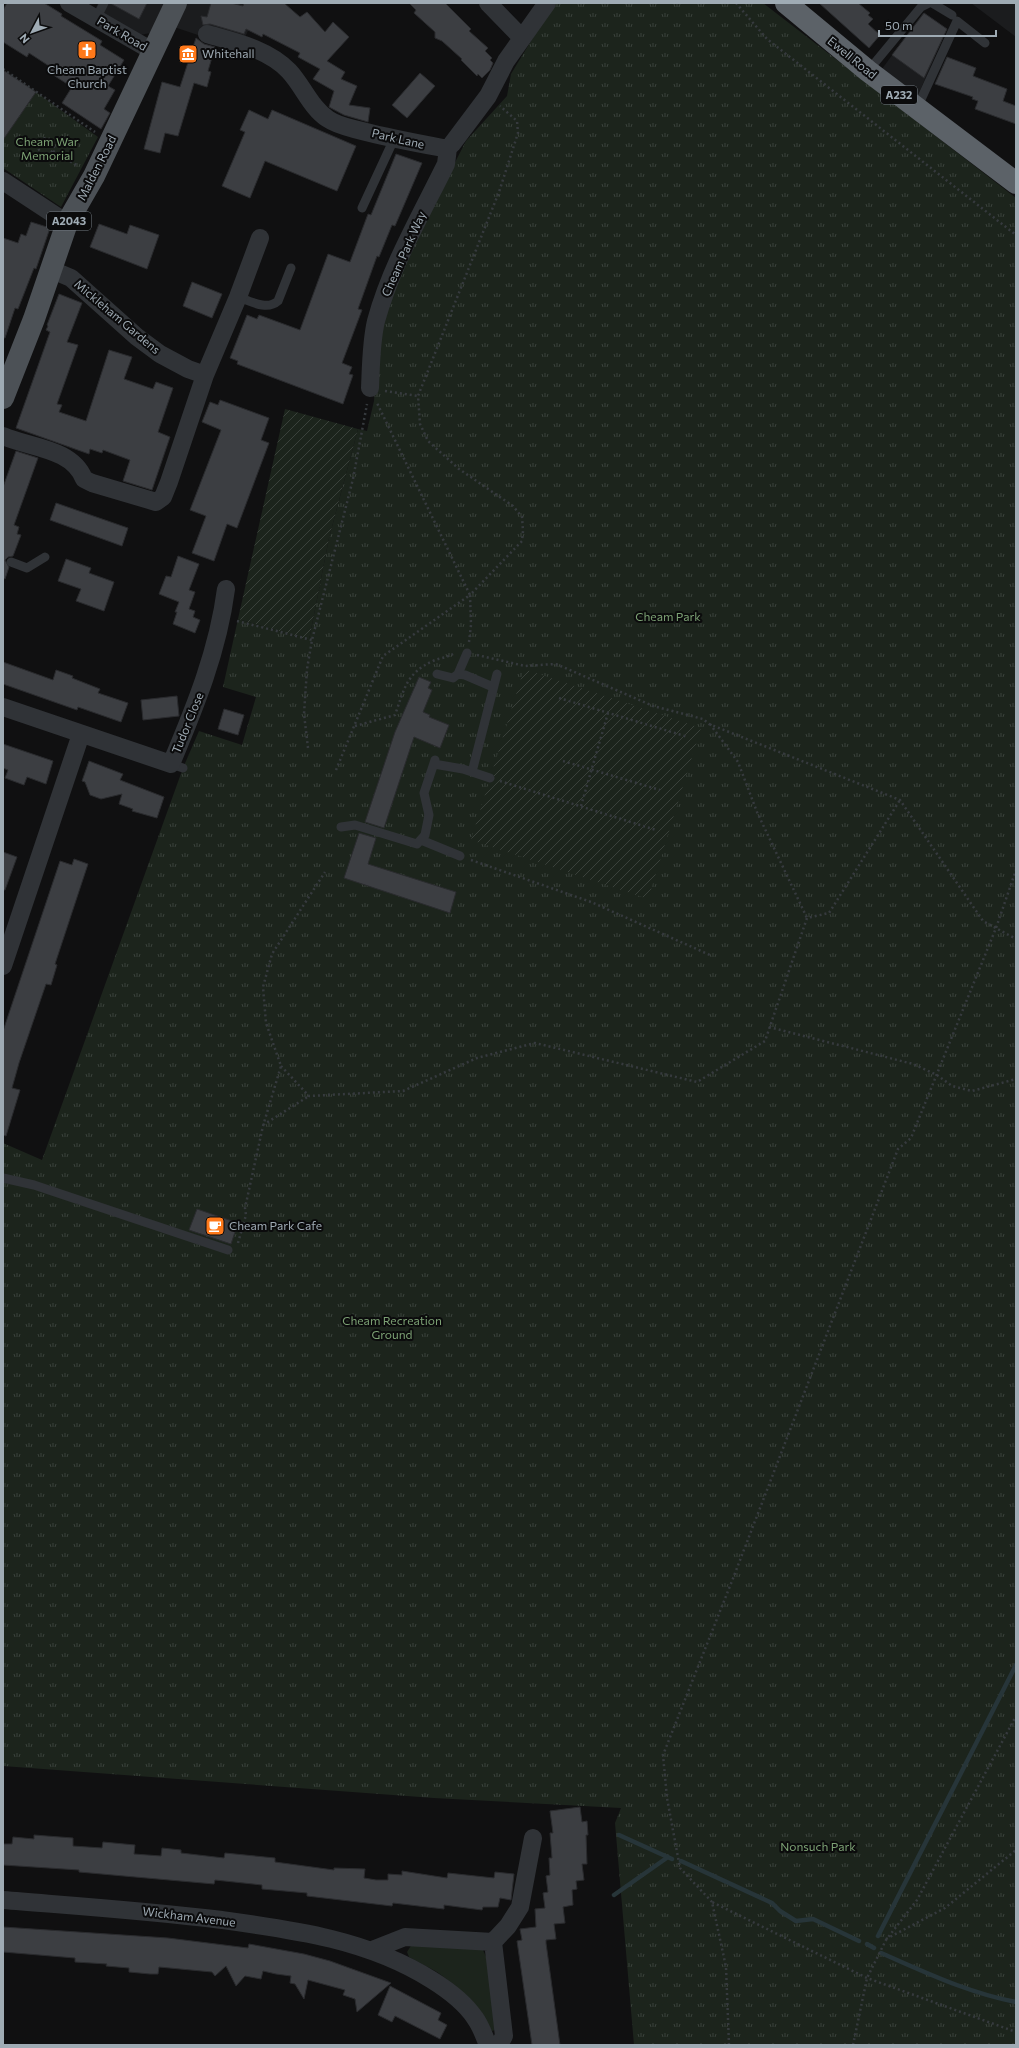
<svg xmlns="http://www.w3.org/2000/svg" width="1019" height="2048" font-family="Commissioner,sans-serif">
	<defs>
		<pattern id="park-tufts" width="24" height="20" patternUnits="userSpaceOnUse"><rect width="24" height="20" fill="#1c241c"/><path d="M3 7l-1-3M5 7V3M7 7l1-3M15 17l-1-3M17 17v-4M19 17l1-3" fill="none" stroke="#3a413b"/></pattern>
		<pattern id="garden-furrows" width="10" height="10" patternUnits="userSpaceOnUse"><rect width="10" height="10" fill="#1c241c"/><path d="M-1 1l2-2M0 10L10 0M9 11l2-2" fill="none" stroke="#3a413b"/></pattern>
	</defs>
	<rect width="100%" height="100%" fill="#101011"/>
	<path fill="#1b1c1e" d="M98 3H260L240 49 177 28 140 35 95 10Z
		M971 3H1016V37Z
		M923 13 947 29 918 95 882 69Z"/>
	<path fill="#1c241c" d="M412 1944 483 1950 487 1959 495 2030 492 2031 457 1987 437 1972 409 1957 407 1952Z"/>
	<path fill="url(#park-tufts)" d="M554 3H763L1016 198V2045H634L615 1823 621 1808 434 1798 3 1766V1143L42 1160 183 768 199 731 242 745 256 697 223 687 238 619 309 640 329 538 358 429 367 431 374 401 378 339 395 279 466 141 507 96 511 74Z
		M36 92 98 137 61 207 3 168V140Z"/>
	<path fill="url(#garden-furrows)" d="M285 409 358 429 329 538 309 640 238 619Z
		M524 669 701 728 648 899 471 840Z"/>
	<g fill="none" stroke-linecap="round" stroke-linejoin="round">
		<path stroke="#273539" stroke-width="4.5" d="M619 1835 672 1859
			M681 1861 772 1903 780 1911 796 1921 813 1919 859 1941
			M614 1895 668 1857
			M878 1936 1016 1665
			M867 1944 874 1948
			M881 1953C925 1972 968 1993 1016 2002"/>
	</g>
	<path fill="#3c3e42" stroke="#2a2b2e" d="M7 3H44L62 14 61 16 102 41 100 45 124 60 108 86 115 90 104 109 110 113 101 129 62 103 72 87 47 71 49 66 29 53 27 57 3 42V10Z
		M110 3H147L139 19Z
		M211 3H231L243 6 244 3H284L300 17 307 12 325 32 333 22 349 37 327 61 345 72 341 79 357 86 349 105 370 108 368 122 344 115 329 107 334 91 313 79 320 69 298 57 300 53 263 34 262 37 246 29 244 34 210 24 203 25 201 16 207 17Z
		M409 3H445L471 29 469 31 488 48 485 51 492 58 490 60 493 63 490 70 482 78 478 74 477 76 461 60 462 59 442 41 435 38V32L414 13 416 10Z
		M819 3H858L870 13 868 15 873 19 868 24 880 35 869 48Z
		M924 13 947 29 924 78 892 55Z
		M196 38 204 44 215 47 208 71 211 72 207 87 194 83 178 136 165 133 160 153 144 149 162 82 180 87Z
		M947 57 976 68 973 76 1007 89 1003 101 1016 106V124L975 109 978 101 972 99 973 97 935 84Z
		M3 70 36 92 3 140Z
		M420 73 435 86 407 118 392 105Z
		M249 110 268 119 272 110 356 146 337 191 265 161 250 198 222 186 245 132 240 130Z
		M396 154 422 163 395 226 392 225 379 257 377 256 358 309 362 310 342 363 352 367 349 374 353 375 343 404 237 364 238 361 230 358 247 315 257 319 259 315 300 330 328 254 350 262 368 214 371 215Z
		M31 222 50 228 36 269 34 268 18 309 15 308 5 338H3V238L18 243 21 234 26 236Z
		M99 224 127 234 130 225 159 235 147 269 90 247Z
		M192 282 222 294 212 318 183 306Z
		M59 294 82 303 67 342 78 345 57 404 62 405 59 412 86 421 109 350 132 357 124 379 153 389 156 382 173 388 158 432 170 437 152 490 123 481 130 460 103 450 102 453 90 449 89 454 16 428 50 332 46 330 48 326 47 325Z
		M220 400 269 418 261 440 269 443 237 528 227 524 214 561 192 553 206 516 190 510 221 430 202 422 210 402 218 405Z
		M16 451 38 458 14 525 19 527 17 534 21 535 13 556 8 557 5 560 9 567 5 579 3 578V487Z
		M56 503 128 528 122 546 50 520Z
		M178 556 199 564 189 590 195 592 189 609 195 611 193 617 200 620 195 633 173 624 177 612H175L179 602 159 594 166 576 171 577Z
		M66 559 91 568 89 573 114 582 104 611 76 601 81 589 58 581Z
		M3 662 53 680 56 670 73 676 72 678 100 689 98 693 128 703 121 722 78 707 77 710 3 684Z
		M419 677 431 682 428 688 432 690 423 712 430 715 429 717 449 725 440 748 414 737 384 828 365 822 395 732Z
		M177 696 179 716 143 720 141 700Z
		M224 709 244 715 238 735 218 729Z
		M3 744 53 761 46 784 27 777 24 785 5 778 8 770 3 768Z
		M89 761 123 774 120 780 164 797 157 818 132 811 133 809 119 804 122 794 101 799 90 795 85 782 82 781Z
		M359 833 376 838 368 864 456 892 450 913 344 878Z
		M3 852 17 857 5 890H3Z
		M74 859 88 864 55 964 57 965 51 985 46 984 19 1063 12 1088 20 1090 6 1136 3 1135V1031L60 861 72 865Z
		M197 1209 238 1223 231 1244 189 1230Z
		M580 1807 582 1822 587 1821 588 1835H586L587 1864H582L584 1880 576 1881 577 1889 572 1890 573 1905 563 1907 565 1923 554 1924 556 1939 546 1940V1943L560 2045H532L517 1941 522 1940 520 1929 536 1927 535 1909 545 1908 543 1893 548 1892 546 1876 550 1875 549 1858H552L550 1833H553L550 1811Z
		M34 1835 73 1838V1846L102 1848 103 1842 135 1845 134 1854 161 1856 162 1848 181 1850V1853L224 1858 225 1853 275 1858V1862L334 1870V1868L365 1869 364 1878 376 1880H388V1874L402 1875V1871L447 1878 448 1873 494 1878 495 1872 514 1874 511 1900 500 1898 498 1907H483L482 1910 444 1905V1909L393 1903 392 1906 307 1896V1893L262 1889V1885L215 1880 214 1884 79 1872V1870L3 1865V1844H12L13 1837 34 1839Z
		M3 1927 168 1938 248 1948 249 1944 304 1954 330 1961 391 1983 357 2012 355 1999 343 1995 345 1990 308 1980 304 1999 295 1984 290 1983 291 1976 276 1974 263 1971 261 1979 245 1976 236 1986 226 1966 215 1976 212 1972 159 1967 158 1974H150L129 1972V1968L106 1966 107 1964 75 1962V1958L3 1952Z
		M390 1986 441 2013 438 2020 447 2025 440 2039 395 2016 392 2022 378 2015Z"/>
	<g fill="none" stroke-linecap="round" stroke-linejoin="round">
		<path stroke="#363a3e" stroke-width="2.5" stroke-dasharray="2 3" stroke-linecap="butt" d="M736 3 767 39 1016 235
			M3 69 95 132
			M38 146a8 8 0 1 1 16 0a8 8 0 1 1-16 0Z
			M53 151 78 166
			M385 391 418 396
			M237 621 312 640
			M469 642 471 625 470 595 522 541 523 531 522 517 513 506 459 469 428 441 420 424 418 396 499 192 518 133 517 121 500 106
			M477 655 525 666 555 664 563 667 653 706 703 719 709 724 900 800 983 921 1016 939
			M559 698 688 737
			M710 724 738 762 757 812 807 918
			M355 726 395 715C404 690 406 673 433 661 439 658 446 658 453 654
			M308 748 304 714 307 669 312 640 353 479 367 404
			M563 761 660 790
			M336 770 383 656 470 595 377 403
			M500 781 656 830
			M581 806 608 713
			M471 860 591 902 710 955
			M769 1027 913 1064 937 1075 952 1086 972 1091 1016 1079
			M281 1066 309 1096 403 1091 477 1058 535 1043 697 1082 765 1041 807 918 829 913 900 800
			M263 1125 309 1096
			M238 1243 246 1215 245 1208 263 1126 281 1066 266 1023 263 987 272 954 325 872
			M712 1902 680 1868 667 1798 663 1755 732 1581 898 1149 911 1138 996 928 1016 870
			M886 1939 945 1908 1016 1850
			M729 2045 726 1967 712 1902 867 1978 1016 2032
			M853 2045 867 1978 886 1940 917 1900 1016 1716"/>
		<path stroke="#303337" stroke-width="9" d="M932 3 952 15
			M96 19 104 3
			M868 71 921 7 929 3
			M917 108 957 21 985 43
			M362 208 394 139
			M238 297C250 301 267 311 278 301L291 268
			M11 562 27 568 45 557
			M437 674 453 678 458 674 467 653
			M458 674 465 675 493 687
			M171 764 183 768
			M434 764 463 769 490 778
			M472 772 497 674
			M341 827 355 825 417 844 425 835 429 815 424 793 435 760
			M421 840 460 856
			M3 1178 34 1185 228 1250"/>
		<path stroke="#303337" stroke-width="18" d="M69 3 154 52
			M488 3 522 38
			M207 34C235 42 268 49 289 71 303 86 311 108 328 119 338 126 351 128 362 131 389 138 416 143 443 148H448L452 144 488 96 506 61 547 3
			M3 181 67 223
			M205 375 238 297 260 238
			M370 388C371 366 371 342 376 321 391 266 421 215 446 164L448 148
			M3 436C30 448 72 448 84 479L92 483 156 502 163 497 169 482 205 375 188 369 160 354 137 337 71 278 52 270
			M3 707 171 764C195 707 218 651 226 589
			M3 966 81 734
			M3 1900C76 1906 150 1911 222 1920 295 1930 369 1940 432 1980 448 1990 465 2003 475 2018 481 2026 484 2036 488 2045
			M493 1942 508 1926 520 1907 533 1838
			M372 1950 405 1937 493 1942 504 2036 499 2045"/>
		<path stroke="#4c5156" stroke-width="22" d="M3 398 34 319 67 223 94 176 176 3"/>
		<path stroke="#5c6268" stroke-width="22" d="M786 3 868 71 1016 183"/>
	</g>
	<defs>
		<g id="church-square" transform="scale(1)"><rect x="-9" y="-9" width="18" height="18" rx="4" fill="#ff791a" stroke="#0b0b0c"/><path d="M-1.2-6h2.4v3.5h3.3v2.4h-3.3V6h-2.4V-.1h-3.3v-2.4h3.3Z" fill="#fff"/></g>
		<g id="museum-square" transform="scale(1)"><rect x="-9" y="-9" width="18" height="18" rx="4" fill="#ff791a" stroke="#0b0b0c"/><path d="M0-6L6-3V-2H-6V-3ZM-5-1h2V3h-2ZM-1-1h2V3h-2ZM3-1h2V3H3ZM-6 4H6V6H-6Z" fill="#fff"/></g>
		<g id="cafe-square" transform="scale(1)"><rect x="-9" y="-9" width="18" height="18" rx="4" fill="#ff791a" stroke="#0b0b0c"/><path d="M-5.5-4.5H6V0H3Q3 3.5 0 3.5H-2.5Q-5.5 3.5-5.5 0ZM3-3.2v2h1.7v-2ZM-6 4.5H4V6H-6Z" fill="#fff"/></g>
	</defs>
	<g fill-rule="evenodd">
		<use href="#church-square" x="87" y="50"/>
		<use href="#museum-square" x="188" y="54"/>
		<use href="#cafe-square" x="215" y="1226"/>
	</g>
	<g text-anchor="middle" stroke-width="4" stroke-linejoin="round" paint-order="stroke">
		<g fill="#0b0b0c" stroke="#737b82" stroke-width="1">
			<rect x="881" y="86" width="36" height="18" rx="3"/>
			<rect x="47" y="212" width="44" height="18" rx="3"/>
		</g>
		<g font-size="11" font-weight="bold" fill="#9fabb4">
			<text x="899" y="99">A232</text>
			<text x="69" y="225">A2043</text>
		</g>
		<g font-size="12" fill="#9fabb4" stroke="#0b0b0c">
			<text transform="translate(122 34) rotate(30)" y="4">Park Road</text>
			<text transform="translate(852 58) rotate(39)" y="4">Ewell Road</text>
			<text transform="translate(398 139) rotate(13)" y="4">Park Lane</text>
			<text transform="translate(97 168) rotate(-63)" y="4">Malden Road</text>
			<text transform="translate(404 254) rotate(-66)" y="4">Cheam Park Way</text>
			<text transform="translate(117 317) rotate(40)" y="4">Mickleham Gardens</text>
			<text transform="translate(188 723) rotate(-68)" y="4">Tudor Close</text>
			<text transform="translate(189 1917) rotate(7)" y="4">Wickham Avenue</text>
		</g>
		<g font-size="12" fill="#9fabb4" stroke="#0b0b0c" text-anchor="start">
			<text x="202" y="58">Whitehall</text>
			<text x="87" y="74" text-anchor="middle">Cheam Baptist<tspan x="87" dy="14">Church</tspan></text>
			<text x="229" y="1230">Cheam Park Cafe</text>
		</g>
		<g font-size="12" fill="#7ca174" stroke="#0b0b0c">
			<text x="47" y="146">Cheam War<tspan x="47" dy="14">Memorial</tspan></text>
			<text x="668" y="621">Cheam Park</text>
			<text x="392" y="1325">Cheam Recreation<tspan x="392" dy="14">Ground</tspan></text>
			<text x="818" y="1851">Nonsuch Park</text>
		</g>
	</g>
	<rect width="1019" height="2048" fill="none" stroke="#9fabb4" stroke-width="8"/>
	<g transform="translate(32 32) rotate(229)" stroke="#0b0b0c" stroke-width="3" paint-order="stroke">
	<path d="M0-3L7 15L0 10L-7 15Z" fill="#9fabb4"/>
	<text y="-6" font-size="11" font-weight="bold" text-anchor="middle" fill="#9fabb4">N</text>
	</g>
	<path d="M879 30v6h117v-6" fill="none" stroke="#9fabb4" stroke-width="2"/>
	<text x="885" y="30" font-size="12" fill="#9fabb4" stroke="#0b0b0c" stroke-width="3" paint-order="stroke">50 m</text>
</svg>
